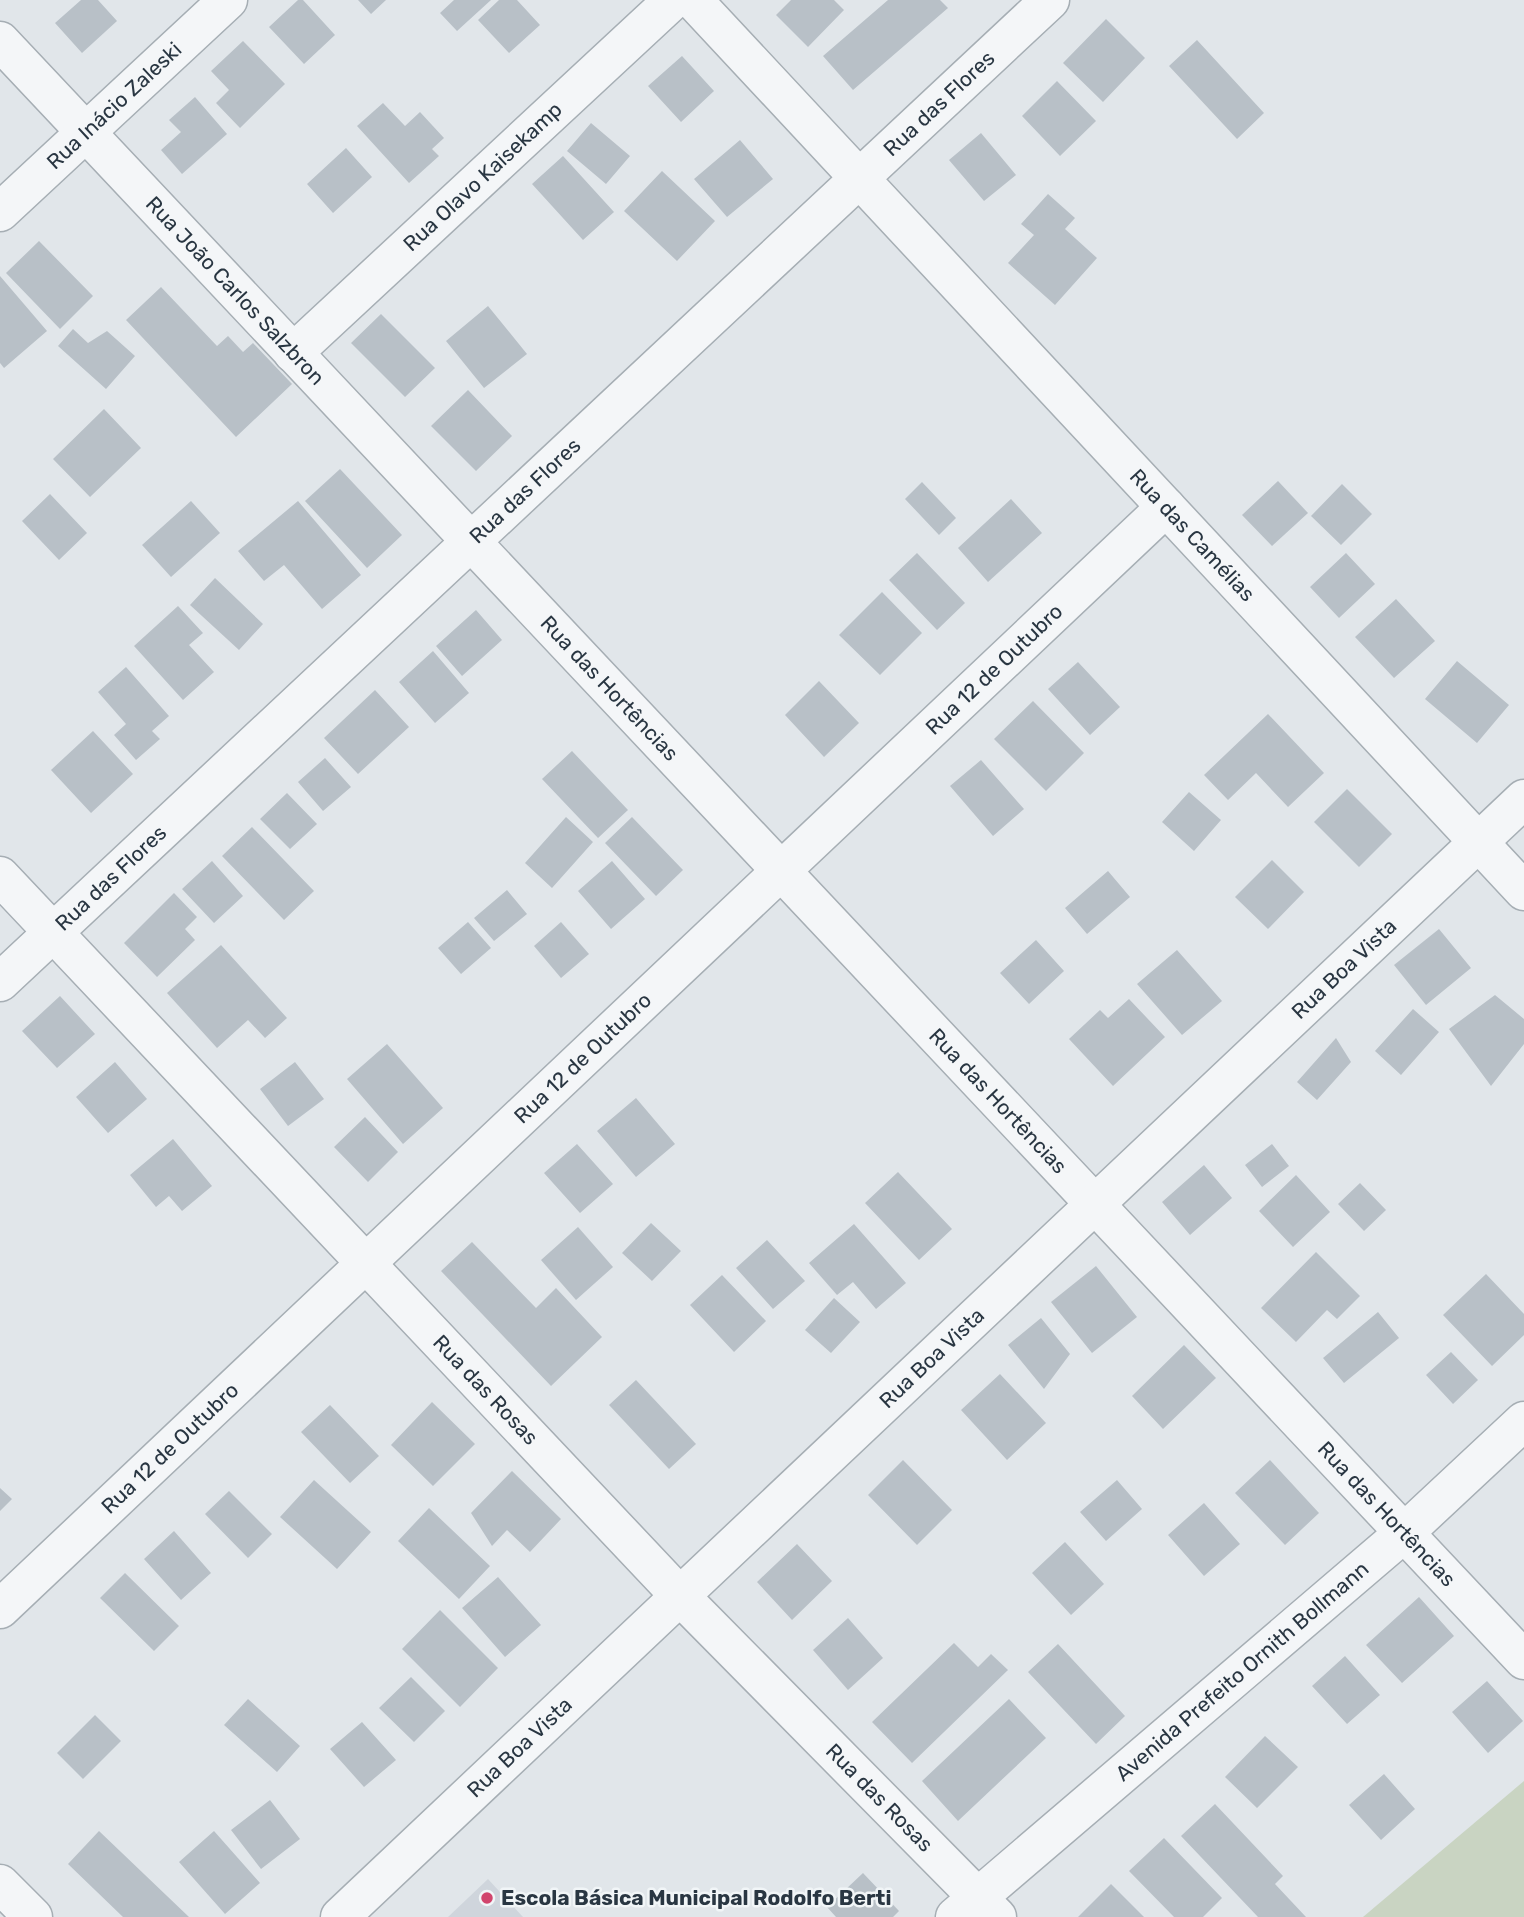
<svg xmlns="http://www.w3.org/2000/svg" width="1524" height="1917" font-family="Rubik,sans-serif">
	<rect width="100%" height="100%" fill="#e1e6ea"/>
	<path fill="#cfd5dc" d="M488 1879 523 1917H448Z"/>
	<path fill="#c9d4c2" d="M1524 1781V1917H1363Z"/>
	<path fill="#b8c0c7" d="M81 0H98L117 21 82 53 55 23Z
		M298 0H303L335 35 304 64 269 27Z
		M358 0H386L371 14Z
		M454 0H491L457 31 440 13Z
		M499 0H517L540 25 509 53 478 20Z
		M791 0H834L844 10 808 47 776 15Z
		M888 0H940L948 8 853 90 823 56Z
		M1106 19 1145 58 1103 102 1063 63Z
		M1197 40 1264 113 1237 139 1169 66Z
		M243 41 285 84 240 128 216 103 229 90 211 71Z
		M682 56 714 91 681 122 648 86Z
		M1057 81 1096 121 1060 156 1022 116Z
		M195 97 227 134 182 174 161 150 181 132 169 120Z
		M383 103 405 126 420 112 444 138 432 149 439 156 409 183 357 126Z
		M591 123 630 156 606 184 567 151Z
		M981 133 1016 175 984 201 949 160Z
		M740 140 773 179 727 217 694 179Z
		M346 148 372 177 333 213 307 184Z
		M563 156 614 212 583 240 532 184Z
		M662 171 715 221 677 261 624 211Z
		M1048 194 1075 218 1065 229 1097 258 1055 305 1008 263 1034 235 1021 224Z
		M39 241 93 296 60 329 6 273Z
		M0 276 47 331 4 368 0 363Z
		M161 287 217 346 228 336 243 352 253 343 292 384 236 437 126 320Z
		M488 306 527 354 484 388 446 341Z
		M381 314 435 368 405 397 351 343Z
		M73 329 88 343 107 331 135 356 106 389 58 346Z
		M468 390 512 436 476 471 431 426Z
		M104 409 141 448 90 497 53 459Z
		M340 469 402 535 367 568 305 501Z
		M1278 481 1308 513 1272 546 1242 515Z
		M922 482 956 518 939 535 905 499Z
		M1342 484 1372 514 1341 545 1311 516Z
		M50 494 87 533 59 560 22 521Z
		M1011 499 1042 533 988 582 958 548Z
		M191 501 220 533 171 577 142 545Z
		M298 501 361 575 322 609 284 565 264 581 238 551Z
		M917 553 965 603 937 630 889 580Z
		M1346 553 1375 584 1339 618 1310 587Z
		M215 578 263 624 239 650 190 605Z
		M882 592 922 633 880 675 839 635Z
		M1396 599 1435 641 1394 678 1355 637Z
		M178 606 203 633 189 645 214 672 183 700 134 646Z
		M476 610 502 640 462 676 436 646Z
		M433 651 469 693 435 723 399 682Z
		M1457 661 1509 705 1477 743 1425 699Z
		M1078 662 1120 707 1090 735 1048 689Z
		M126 667 169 716 152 731 160 739 136 760 114 735 126 724 98 692Z
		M819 681 859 723 824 757 785 715Z
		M375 690 409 727 358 774 324 738Z
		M1033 701 1084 753 1046 791 994 739Z
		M1268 714 1324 773 1288 807 1256 773 1228 800 1204 775Z
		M93 731 133 774 91 813 51 770Z
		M572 751 628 810 598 838 542 779Z
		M325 758 351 787 323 811 298 782Z
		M981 760 1024 809 993 836 950 786Z
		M1347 789 1392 834 1359 867 1314 822Z
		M1189 792 1221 820 1194 851 1162 822Z
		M287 793 317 824 290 849 260 819Z
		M566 817 593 842 552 888 525 863Z
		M632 817 683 870 656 896 605 843Z
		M252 827 314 891 284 920 222 856Z
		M1272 860 1304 892 1268 929 1235 897Z
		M212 861 243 896 214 923 182 889Z
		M612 861 645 899 611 929 578 891Z
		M1108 871 1130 897 1087 934 1065 908Z
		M507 890 527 914 494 941 474 918Z
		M174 893 197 917 185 929 195 940 157 977 124 943Z
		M468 922 491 948 461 974 438 948Z
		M561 922 589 954 561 978 534 946Z
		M1439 929 1471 968 1426 1005 1394 965Z
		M1036 940 1064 971 1029 1004 1000 973Z
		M221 945 287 1018 265 1038 248 1020 217 1048 167 993Z
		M1177 950 1222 1001 1182 1035 1137 984Z
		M1495 995 1524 1019V1044L1491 1086 1449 1029Z
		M60 996 95 1034 57 1068 22 1031Z
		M1129 999 1165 1037 1113 1086 1069 1039 1100 1010 1108 1018Z
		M1413 1009 1439 1032 1401 1075 1375 1051Z
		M1336 1038 1351 1062 1317 1100 1297 1082Z
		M387 1044 443 1108 403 1144 347 1079Z
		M115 1062 147 1099 108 1133 76 1097Z
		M295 1062 324 1099 288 1126 260 1089Z
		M636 1098 675 1144 636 1177 597 1131Z
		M365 1117 398 1152 368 1182 334 1147Z
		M173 1139 212 1186 182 1211 169 1196 156 1207 130 1175Z
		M577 1144 613 1184 580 1213 544 1173Z
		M1272 1144 1289 1166 1262 1187 1245 1165Z
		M1204 1165 1232 1198 1190 1235 1162 1202Z
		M898 1172 952 1229 919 1260 865 1203Z
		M1296 1175 1330 1212 1293 1247 1259 1211Z
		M1360 1183 1386 1210 1364 1231 1338 1204Z
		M651 1223 681 1251 652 1281 622 1253Z
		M854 1224 906 1283 876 1309 853 1282 837 1295 809 1263Z
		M578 1227 613 1267 576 1300 541 1260Z
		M767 1240 805 1281 773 1309 736 1268Z
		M472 1242 536 1308 556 1288 602 1337 551 1386 441 1271Z
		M1316 1252 1360 1296 1337 1319 1327 1310 1296 1342 1261 1308Z
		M1096 1266 1137 1317 1092 1353 1051 1302Z
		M1486 1274 1524 1314V1335L1492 1366 1443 1315Z
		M722 1275 766 1321 734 1352 690 1305Z
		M834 1298 860 1322 831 1353 805 1330Z
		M1378 1312 1399 1338 1344 1383 1323 1358Z
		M1041 1318 1070 1354 1044 1389 1008 1345Z
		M1184 1345 1216 1378 1163 1429 1132 1396Z
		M1451 1352 1478 1380 1453 1404 1426 1375Z
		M1000 1374 1046 1423 1007 1460 961 1410Z
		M636 1380 696 1444 669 1469 609 1405Z
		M432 1402 475 1444 433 1486 391 1445Z
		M330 1405 379 1456 350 1483 301 1432Z
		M903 1460 952 1510 917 1545 868 1495Z
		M1270 1460 1319 1513 1285 1545 1235 1493Z
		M512 1471 561 1519 530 1552 507 1530 492 1546 471 1513Z
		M314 1480 371 1532 337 1569 280 1517Z
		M1117 1480 1142 1509 1106 1541 1080 1512Z
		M0 1488 12 1499 0 1511Z
		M229 1491 272 1534 248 1558 205 1514Z
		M1204 1503 1240 1544 1204 1576 1168 1535Z
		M429 1508 490 1566 459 1599 398 1541Z
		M174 1531 211 1573 181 1600 144 1559Z
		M1065 1542 1104 1584 1071 1615 1032 1573Z
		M797 1544 832 1581 792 1620 757 1582Z
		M125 1573 179 1626 154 1651 100 1598Z
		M498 1577 541 1625 505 1657 462 1608Z
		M1419 1597 1454 1636 1402 1683 1366 1645Z
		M440 1610 498 1668 460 1707 402 1649Z
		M848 1618 883 1658 848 1690 813 1650Z
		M954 1643 978 1667 991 1654 1008 1670 912 1763 872 1722Z
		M1058 1644 1125 1716 1096 1744 1028 1672Z
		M1345 1656 1380 1695 1347 1724 1312 1686Z
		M411 1677 445 1711 414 1742 379 1708Z
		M1487 1681 1523 1721 1488 1753 1452 1712Z
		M248 1699 300 1746 277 1772 224 1725Z
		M1009 1699 1046 1738 958 1821 922 1781Z
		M95 1715 121 1741 83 1779 57 1753Z
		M362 1722 396 1760 364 1787 330 1749Z
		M1265 1736 1298 1767 1257 1808 1225 1777Z
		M1384 1774 1415 1809 1381 1840 1349 1805Z
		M270 1800 300 1839 261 1869 231 1830Z
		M1215 1804 1283 1876 1275 1884 1306 1917H1258L1181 1836Z
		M99 1831 189 1917H123L68 1864Z
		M214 1831 260 1883 225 1914 179 1862Z
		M1164 1838 1222 1898 1203 1917H1174L1129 1871Z
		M863 1873 899 1911 893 1917H836L827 1907Z
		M1111 1884 1144 1917H1078Z"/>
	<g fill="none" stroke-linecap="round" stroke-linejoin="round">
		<g stroke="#a6aeb4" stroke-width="41">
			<g id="minor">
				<path id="s1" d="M693 0 1524 891"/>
				<path id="s2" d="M0 41 1524 1660"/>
				<path id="s3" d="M0 212 228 0"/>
				<path id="s4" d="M293 353 673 0"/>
				<path id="s5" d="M0 876 680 1596 997 1917"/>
				<path id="s6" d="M0 982 1050 0"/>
				<path id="s7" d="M0 1609 1166 507"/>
				<path d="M0 1884 33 1917"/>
				<path id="s8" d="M340 1917 1524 799"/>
				<path id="s9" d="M955 1917 1404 1533 1524 1421"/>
			</g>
		</g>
		<use href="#minor" stroke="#f4f6f8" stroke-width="38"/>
	</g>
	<circle fill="#d1456d" stroke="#f1f5f7" stroke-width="2.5" cx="487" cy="1898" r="7"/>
	<g text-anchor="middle" stroke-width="5" stroke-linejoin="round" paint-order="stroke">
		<g font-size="21" fill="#293642" stroke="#f1f5f7">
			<text dy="7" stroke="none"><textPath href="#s6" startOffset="1286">Rua das Flores</textPath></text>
			<text dy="7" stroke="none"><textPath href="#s3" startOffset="156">Rua Inácio Zaleski</textPath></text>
			<text dy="7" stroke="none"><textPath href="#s4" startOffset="259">Rua Olavo Kaisekamp</textPath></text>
			<text dy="7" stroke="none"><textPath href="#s2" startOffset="343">Rua João Carlos Salzbron</textPath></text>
			<text dy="7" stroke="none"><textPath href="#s6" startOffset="719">Rua das Flores</textPath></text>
			<text dy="7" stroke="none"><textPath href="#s1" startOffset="732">Rua das Camélias</textPath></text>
			<text dy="7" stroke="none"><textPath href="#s7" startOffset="1368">Rua 12 de Outubro</textPath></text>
			<text dy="7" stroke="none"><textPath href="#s2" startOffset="889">Rua das Hortências</textPath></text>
			<text dy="7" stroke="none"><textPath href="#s6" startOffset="152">Rua das Flores</textPath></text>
			<text dy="7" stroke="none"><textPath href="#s8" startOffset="1381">Rua Boa Vista</textPath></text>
			<text dy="7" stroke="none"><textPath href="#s7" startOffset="802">Rua 12 de Outubro</textPath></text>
			<text dy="7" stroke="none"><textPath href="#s2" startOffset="1456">Rua das Hortências</textPath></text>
			<text dy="7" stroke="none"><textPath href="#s8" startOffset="814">Rua Boa Vista</textPath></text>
			<text dy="7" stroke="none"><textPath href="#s5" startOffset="707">Rua das Rosas</textPath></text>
			<text dy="7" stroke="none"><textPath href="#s7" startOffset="234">Rua 12 de Outubro</textPath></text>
			<text dy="7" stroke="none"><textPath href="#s2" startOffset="2023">Rua das Hortências</textPath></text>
			<text dy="7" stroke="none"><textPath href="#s9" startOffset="378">Avenida Prefeito Ornith Bollmann</textPath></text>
			<text dy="7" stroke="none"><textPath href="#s8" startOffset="247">Rua Boa Vista</textPath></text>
			<text dy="7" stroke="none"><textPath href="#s5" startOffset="1274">Rua das Rosas</textPath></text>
		</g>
		<g font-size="21" font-weight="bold" fill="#293642" stroke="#f1f5f7" text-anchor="start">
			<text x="501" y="1905">Escola Básica Municipal Rodolfo Berti</text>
		</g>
	</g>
</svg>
